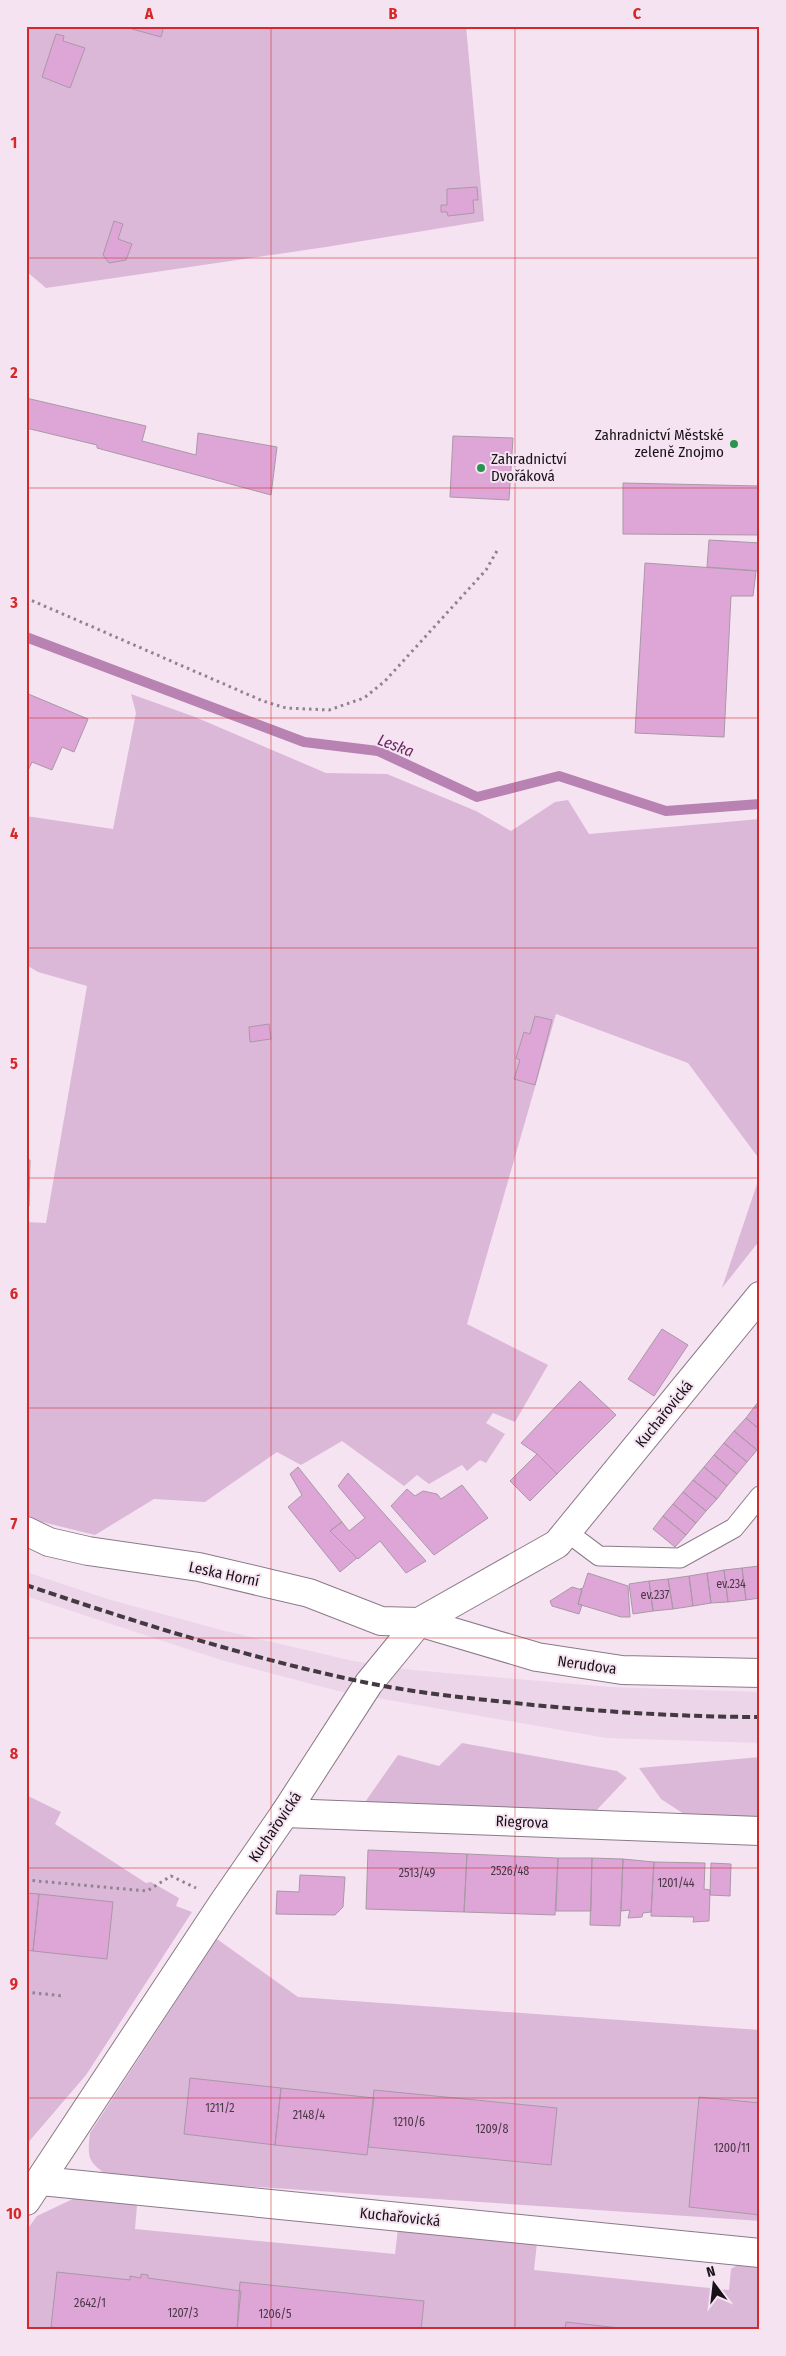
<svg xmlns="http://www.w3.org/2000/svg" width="786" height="2356" font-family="'Fira Sans Condensed',sans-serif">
	<rect width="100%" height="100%" fill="#f5e3f2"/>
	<path fill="#ecd4e9" d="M26 1572 111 1600 225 1631 353 1661 412 1670 610 1687 760 1692V1743L606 1738 338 1691 221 1660 26 1596Z"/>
	<path fill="#dcb8d8" d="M26 26H466L484 221 326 247 46 288 26 271Z
		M131 694 195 717 326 773 387 774 476 811 511 831 555 802 568 800 589 834 760 819V1160L688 1063 556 1014 467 1324 548 1365 515 1422 493 1413 486 1423 505 1434 486 1463 480 1460 467 1471 462 1465 429 1484 417 1475 404 1486 342 1441 301 1465 277 1452 205 1502 154 1499 95 1535 26 1518V1222L46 1223 87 986 38 972 26 965V816L113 829 136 713Z
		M760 1175V1240L722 1288Z
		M462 1743 617 1771 627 1778 593 1814 363 1805 398 1755 439 1766Z
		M760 1757V1820L690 1818 661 1799 639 1768Z
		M26 1795 61 1812 55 1824 146 1883 151 1882 179 1898 176 1906 192 1912 86 2075 26 2145Z
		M217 1939 298 1997 760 2030V2221L110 2177C88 2162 87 2159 90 2133Z
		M75 2198 133 2200 137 2206 135 2229 395 2254 398 2228 537 2243 534 2270 729 2290 731 2269 739 2264 760 2267V2330H26V2231L37 2216Z"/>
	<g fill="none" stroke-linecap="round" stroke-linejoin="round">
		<path stroke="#b882b2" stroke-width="10" d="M26 637 304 742 378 751 477 797 559 776 666 811 760 804"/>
	</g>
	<path fill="#dea6d7" stroke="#a998a6" d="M132 26H164L161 37 132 29Z
		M56 34 64 36 63 41 85 48 70 88 42 77Z
		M477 187 478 200H473L474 213 448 216 447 212H441V205H447V189Z
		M114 221 123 224 118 239 132 244 126 260 109 263 103 255Z
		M26 398 146 426 142 441 196 455 198 433 277 447 271 495 97 448V445L26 428Z
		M453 436 513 438 509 500 450 497Z
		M623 483 760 486V535L623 534Z
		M709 540 760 543V571L707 567Z
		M645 563 756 571 753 596H731L724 737 635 733Z
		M26 693 88 719 74 752 62 747 52 770 32 762 26 775Z
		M535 1016 552 1020 535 1085 514 1079 520 1060 516 1058 524 1032 530 1034Z
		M269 1024 271 1039 250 1042 249 1027Z
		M26 1160H30L29 1206H26Z
		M662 1329 688 1345 654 1396 628 1379Z
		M580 1381 616 1415 557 1474 537 1454 521 1443Z
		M760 1400V1410L755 1406Z
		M755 1406 760 1410V1430L746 1418Z
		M746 1418 760 1430V1447L757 1450 734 1431Z
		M734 1431 757 1450 747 1462 724 1443Z
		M724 1443 747 1462 737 1474 714 1455Z
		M537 1454 557 1474 530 1501 510 1481Z
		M714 1455 737 1474 727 1486 704 1467Z
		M298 1467 342 1522 330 1531 357 1558 340 1572 288 1507 302 1495 290 1474Z
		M704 1467 727 1486 717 1499 693 1480Z
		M348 1473 426 1561 406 1573 380 1541 358 1559 330 1531 342 1522 349 1531 365 1518 338 1486Z
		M693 1480 717 1499 706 1511 683 1492Z
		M462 1485 488 1518 434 1555 391 1506 407 1489 415 1496 423 1491 437 1494 441 1499Z
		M683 1492 706 1511 696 1523 673 1504Z
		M673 1504 696 1523 686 1535 663 1516Z
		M663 1516 686 1535 675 1547 653 1529Z
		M759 1566 760 1598 746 1600 742 1568Z
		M742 1568 746 1600 728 1602 724 1570Z
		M724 1570 728 1602 711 1603 707 1573Z
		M588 1573 628 1586 630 1617H621L578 1604 582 1590 580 1589 583 1588Z
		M707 1573 711 1603 693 1606 689 1576Z
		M689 1576 693 1606 673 1609 668 1579Z
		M668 1579 673 1609 653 1611 649 1581Z
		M649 1581 653 1611 633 1614 629 1584Z
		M572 1587 582 1590 578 1604 582 1605 579 1614 552 1606 550 1601Z
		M368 1850 467 1854 464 1912 366 1909Z
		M467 1854 558 1858 555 1915 464 1912Z
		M558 1858H592L591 1911H556Z
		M592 1858 623 1859 620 1926 590 1925Z
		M623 1859 654 1862 651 1912 643 1913 642 1917 628 1918 630 1910 621 1911Z
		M654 1862 705 1863 704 1889 710 1890 709 1921 693 1922 694 1917 651 1916Z
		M711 1863 731 1864 730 1896 710 1895Z
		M300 1875 345 1877 343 1907 335 1915 276 1914 277 1891 299 1892Z
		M760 1880V1933H758Z
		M26 1893 39 1894 33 1951 26 1950Z
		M39 1894 113 1902 107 1959 33 1951Z
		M190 2078 281 2088 275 2145 184 2134Z
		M281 2088 374 2098 367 2155 275 2145Z
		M374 2090 557 2108 551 2165 368 2147Z
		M699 2097 760 2103V2215L689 2207Z
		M57 2272 130 2280V2276L141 2278V2274L148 2275V2278L241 2291 237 2330H75L51 2327Z
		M240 2282 424 2301 421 2330H237Z
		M566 2322 637 2330H565Z"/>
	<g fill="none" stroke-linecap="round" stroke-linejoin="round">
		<g stroke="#8b7a88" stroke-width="21">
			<path id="service" d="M567 1532 599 1556 680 1558 734 1528 760 1496"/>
		</g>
		<g stroke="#8b7a88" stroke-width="30">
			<path id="minor" d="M26 1531 49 1542 88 1551 199 1567 309 1593 381 1621 419 1622 537 1657 622 1670 760 1673
				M285 1813 760 1831
				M41 2181 760 2253"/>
		</g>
		<g stroke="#8b7a88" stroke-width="30">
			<path id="tertiary" d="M26 2201 223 1903 285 1813 369 1683 419 1622 557 1544 760 1296"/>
		</g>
		<path stroke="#8f838d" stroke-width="3" stroke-dasharray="2.5 4" stroke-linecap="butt" d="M26 598 263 701 286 708 329 710 364 698 385 681 486 570 498 549
			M26 1880 147 1891 171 1876 196 1888
			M26 1992 63 1996"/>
		<use href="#service" stroke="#fff" stroke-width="19"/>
		<use href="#minor" stroke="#fff" stroke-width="28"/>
		<use href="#tertiary" stroke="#fff" stroke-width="28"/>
		<path stroke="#433a41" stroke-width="4" stroke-dasharray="8 4" stroke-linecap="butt" d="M26 1585C138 1623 252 1659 368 1683 422 1694 478 1699 533 1705 608 1712 684 1717 760 1717"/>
	</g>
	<path fill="none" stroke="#d62828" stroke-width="1" stroke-opacity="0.55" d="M271 26V2330M515 26V2330M26 258H760M26 488H760M26 718H760M26 948H760M26 1178H760M26 1408H760M26 1638H760M26 1868H760M26 2098H760"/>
	<g fill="#27954e" stroke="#f5e3f2" stroke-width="2">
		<circle cx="734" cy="444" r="5"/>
		<circle cx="481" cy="468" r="5"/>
	</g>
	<g text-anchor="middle" stroke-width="4" stroke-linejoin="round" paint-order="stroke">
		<g font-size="12" fill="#4a3747">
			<text x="731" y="1588">ev.234</text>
			<text x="655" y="1599">ev.237</text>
			<text x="510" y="1875">2526/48</text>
			<text x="417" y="1877">2513/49</text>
			<text x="676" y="1887">1201/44</text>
			<text x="220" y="2112">1211/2</text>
			<text x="309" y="2119">2148/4</text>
			<text x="409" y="2126">1210/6</text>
			<text x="492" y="2133">1209/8</text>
			<text x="732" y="2152">1200/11</text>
			<text x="90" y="2307">2642/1</text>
			<text x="183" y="2317">1207/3</text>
			<text x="275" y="2318">1206/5</text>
		</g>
		<g font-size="15" fill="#181217" stroke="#f5e3f2" text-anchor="end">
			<text x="724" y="440">Zahradnictví Městské<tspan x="724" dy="17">zeleně Znojmo</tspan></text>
			<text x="491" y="464" text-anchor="start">Zahradnictví<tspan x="491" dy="17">Dvořáková</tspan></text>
		</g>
		<g font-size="15" fill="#181217" stroke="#f5e3f2">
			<text transform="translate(664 1414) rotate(-51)" y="5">Kuchařovická</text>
			<text transform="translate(224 1574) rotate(12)" y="5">Leska Horní</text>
			<text transform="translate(587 1665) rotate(8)" y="5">Nerudova</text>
			<text transform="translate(522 1822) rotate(2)" y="5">Riegrova</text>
			<text transform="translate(275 1827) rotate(-56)" y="5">Kuchařovická</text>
			<text transform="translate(400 2217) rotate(6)" y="5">Kuchařovická</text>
		</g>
		<g font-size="16" font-style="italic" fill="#6a2965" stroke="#f5e3f2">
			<text transform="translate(396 745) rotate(21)" y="6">Leska</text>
		</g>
	</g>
	<rect width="786" height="2356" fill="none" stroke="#f5e3f2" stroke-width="55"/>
	<g transform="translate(714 2284) rotate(345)" stroke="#f5e3f2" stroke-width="4" paint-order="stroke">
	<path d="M0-4L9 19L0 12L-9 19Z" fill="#181217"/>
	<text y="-8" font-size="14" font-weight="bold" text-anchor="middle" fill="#181217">N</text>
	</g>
	<rect x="28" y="28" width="730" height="2300" fill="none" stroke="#d62828" stroke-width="2"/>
	<g font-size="16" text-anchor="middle" font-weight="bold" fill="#d62828">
		<text x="149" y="19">A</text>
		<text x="393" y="19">B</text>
		<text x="637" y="19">C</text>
		<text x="14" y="148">1</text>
		<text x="14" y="378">2</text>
		<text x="14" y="608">3</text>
		<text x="14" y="839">4</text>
		<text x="14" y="1069">5</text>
		<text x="14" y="1299">6</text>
		<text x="14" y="1529">7</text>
		<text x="14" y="1759">8</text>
		<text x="14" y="1989">9</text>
		<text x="14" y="2219">10</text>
	</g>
</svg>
